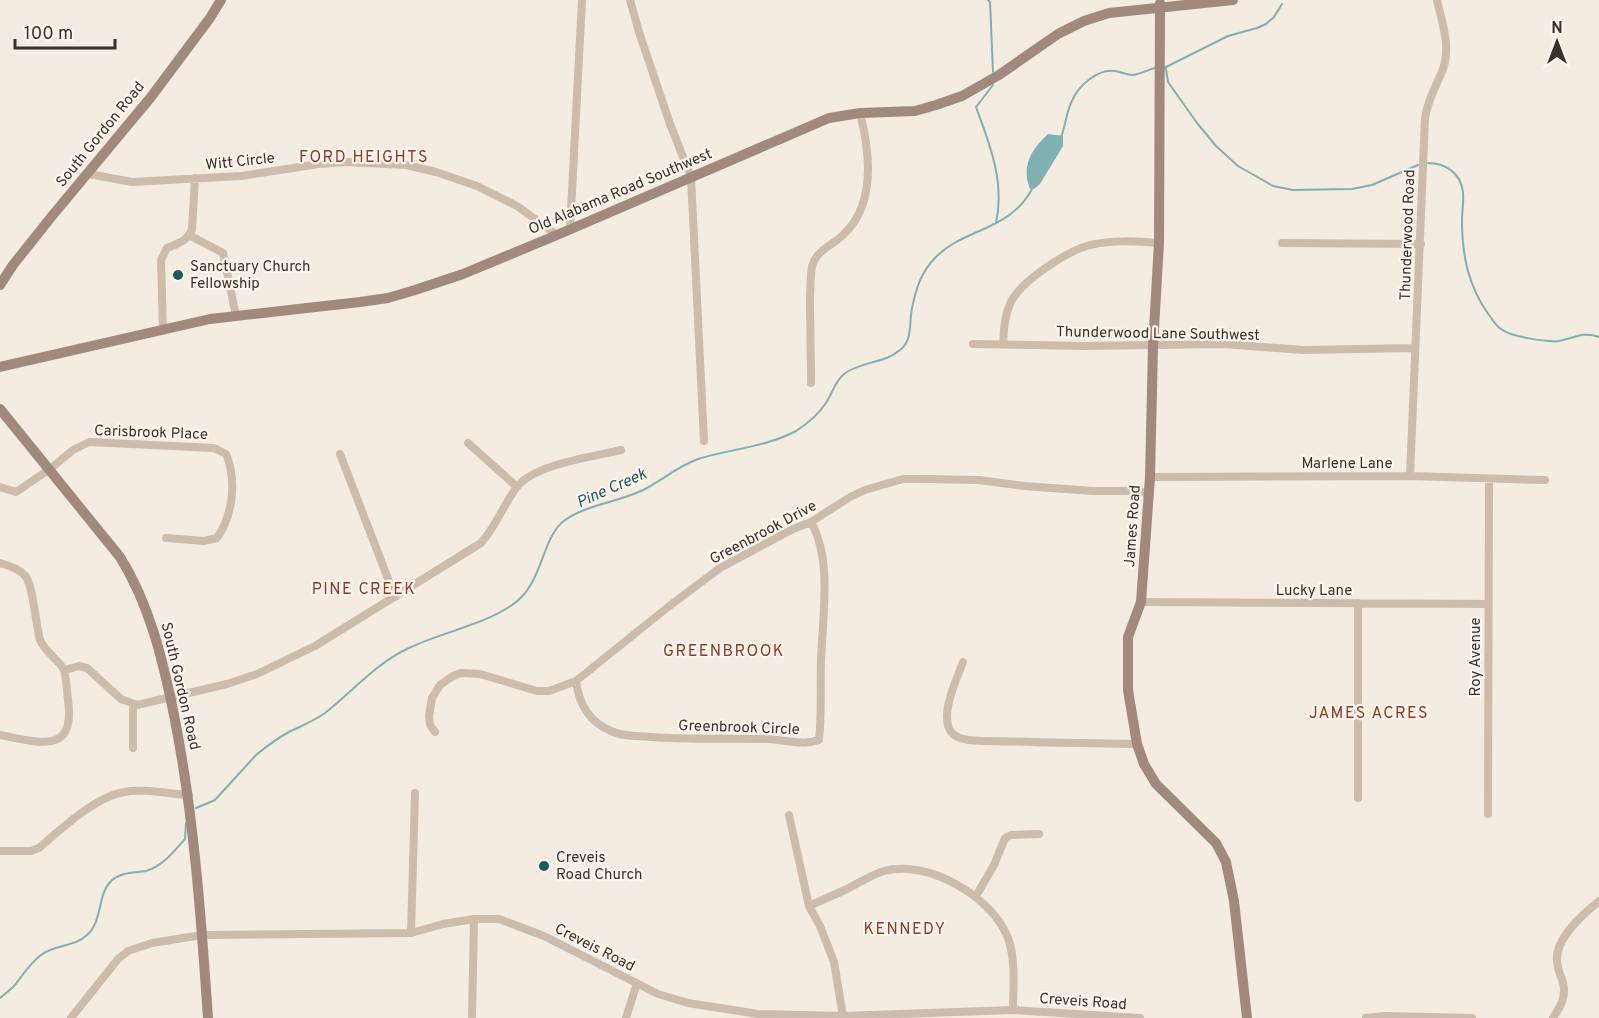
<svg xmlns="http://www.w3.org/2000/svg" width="1599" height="1018" font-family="Overpass,sans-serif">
	<rect width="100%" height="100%" fill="#f4ebe1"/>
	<path fill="#7fb0b2" d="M1048 134 1063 136V146L1040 184 1034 189H1030C1021 166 1031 150 1048 134Z"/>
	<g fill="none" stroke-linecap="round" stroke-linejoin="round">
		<path stroke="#7fb0b2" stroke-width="2" d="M988 0 990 2 993 72
			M1164 68 1228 36 1257 28 1266 24 1274 17 1282 4
			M1166 69 1168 82 1197 123 1216 146 1238 166 1273 186 1293 190 1352 189 1372 185 1418 165
			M993 85 976 107C990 145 1005 182 996 223
			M1061 137C1066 125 1066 112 1072 101 1078 86 1098 68 1115 71 1122 72 1126 75 1133 75 1140 74 1148 70 1155 68
			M1428 163C1445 163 1461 173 1463 192 1464 201 1462 211 1462 220 1462 255 1468 286 1489 315 1493 320 1496 326 1501 329 1511 337 1546 342 1559 341 1574 338 1584 331 1599 337
			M196 808 215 800 256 755C266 747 277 738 289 732 301 726 314 721 325 713 353 691 376 663 409 648 442 632 481 626 512 605 544 584 541 537 565 520 587 505 617 502 641 491 662 481 676 467 698 459 730 449 766 447 796 431 807 424 818 415 826 403 832 394 835 381 844 374 861 361 884 364 900 350 913 340 909 322 912 308 916 289 921 272 935 258 963 228 1009 232 1032 189
			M0 998C5 994 10 990 14 986 23 975 30 963 41 955 55 944 75 947 87 935 103 921 97 895 111 881 121 872 133 873 146 871 162 867 174 851 185 839L186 823"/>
		<path stroke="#cdbbac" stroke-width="8" d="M630 0 639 32 670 124 691 177 704 441
			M89 174 132 182 241 176 319 164 347 162 406 165 436 172 477 186 517 206 557 235
			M570 230 582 0
			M189 235 223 253 236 316
			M1282 243 1421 244
			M163 330 161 260 167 248C178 243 187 242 192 229L195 178
			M973 344 1083 346 1224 344 1303 350 1415 348
			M1003 345C1004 331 1004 317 1010 304 1019 282 1067 251 1090 245 1113 240 1135 241 1159 243
			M811 383C811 354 810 324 810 295 811 286 810 276 812 267 816 250 832 246 843 235 876 205 870 152 860 113
			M468 443 517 487
			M340 454 395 597
			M1410 476 1425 118C1428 98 1436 87 1443 69 1451 46 1442 23 1437 0
			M1150 477 1410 476 1545 480
			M0 487 16 492 50 469 73 450 89 442 214 448 226 454C237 480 233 515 217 538L204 541 166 538
			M0 563C9 566 20 569 26 577 33 586 36 626 40 640 45 651 56 658 63 668 66 672 67 693 68 700 76 756 38 742 0 735
			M1141 602 1488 604
			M963 662C957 679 939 714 951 732 955 737 962 739 968 740 989 742 1011 741 1032 742 1067 743 1102 743 1137 744
			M65 670 79 666 87 668 121 699 137 705 227 684 257 674 315 646 481 543C496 526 503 506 516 488 534 464 592 457 621 450
			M576 681C579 704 589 722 611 731 624 737 639 736 652 737 691 740 730 738 768 739 786 740 802 746 819 740 822 714 820 688 821 662 822 618 833 561 811 522
			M133 704V748
			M435 732 430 725 429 716 432 698 440 685 453 676 461 673 480 674 537 691H549L576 681 668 607 720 568 793 529 811 522 850 497 865 490 903 479H925L979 480 1024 486 1093 491H1139L1149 494
			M1358 798V603
			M1488 814 1489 479
			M789 815 809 906 820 926 834 962 843 1016
			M0 851H31L39 848C61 829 95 797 124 792 144 788 168 794 189 795
			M976 896 994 865 1005 838 1011 835 1039 834
			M809 906C822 900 834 895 847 889 859 883 871 875 884 871 927 859 992 896 1008 938 1016 960 1013 986 1013 1010
			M411 933 415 793
			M71 1018 118 959 128 951 152 943 202 935 411 933 443 924 474 919H499L544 936 658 994 688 1003 758 1014 843 1016 1013 1010 1140 1018
			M472 1018 474 919
			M626 1018 637 983
			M1366 1018 1385 1016 1472 1018
			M1553 1018C1560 1007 1567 996 1563 983 1561 975 1557 969 1557 961 1555 938 1583 914 1599 901"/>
		<path stroke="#a18a7d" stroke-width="10" d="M1160 3 1159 243 1153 346 1150 477 1141 602 1128 637V690L1137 744 1144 764 1156 784 1216 843 1226 862 1234 901 1247 1018
			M0 285 13 265 52 216 151 97 210 18 221 0
			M0 367 210 319 360 302 388 298 415 290 463 274 557 235 829 118 860 113 915 111 936 105 962 96 999 75 1058 34 1084 21 1109 13 1233 0
			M0 409 120 557C150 605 163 661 174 715 194 815 201 917 208 1018"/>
	</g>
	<g fill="#1f5a5e" stroke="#fbf5ee" stroke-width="2">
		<circle cx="178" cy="275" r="6"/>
		<circle cx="544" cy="866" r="6"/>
	</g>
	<g text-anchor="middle" stroke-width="4.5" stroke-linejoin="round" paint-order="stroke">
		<g font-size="15" fill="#3b302b" stroke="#fbf5ee">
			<text transform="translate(100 134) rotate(-51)" y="5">South Gordon Road</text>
			<text transform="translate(240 161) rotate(-6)" y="5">Witt Circle</text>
			<text transform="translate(620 191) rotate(-23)" y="5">Old Alabama Road Southwest</text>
			<text transform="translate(1407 235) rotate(-88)" y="5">Thunderwood Road</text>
			<text transform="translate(1158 333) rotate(1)" y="5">Thunderwood Lane Southwest</text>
			<text transform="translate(151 432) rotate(2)" y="5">Carisbrook Place</text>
			<text x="1347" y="468">Marlene Lane</text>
			<text transform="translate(1132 526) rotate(-86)" y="5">James Road</text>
			<text transform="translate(763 532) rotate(-28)" y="5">Greenbrook Drive</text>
			<text x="1314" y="595">Lucky Lane</text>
			<text transform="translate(1475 657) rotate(-90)" y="5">Roy Avenue</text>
			<text transform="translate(181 686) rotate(77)" y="5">South Gordon Road</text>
			<text transform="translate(739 727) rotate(2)" y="5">Greenbrook Circle</text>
			<text transform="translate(595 947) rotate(27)" y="5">Creveis Road</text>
			<text transform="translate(1083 1001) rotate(4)" y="5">Creveis Road</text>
		</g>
		<g font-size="15" fill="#3b302b" stroke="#fbf5ee" text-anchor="start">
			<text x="190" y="271">Sanctuary Church<tspan x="190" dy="17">Fellowship</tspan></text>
			<text x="556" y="862">Creveis<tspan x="556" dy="17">Road Church</tspan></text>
		</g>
		<g font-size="16" letter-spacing="1.5" fill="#8c3b22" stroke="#fbf5ee">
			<text x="364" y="162">FORD HEIGHTS</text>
			<text x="364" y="594">PINE CREEK</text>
			<text x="724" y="656">GREENBROOK</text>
			<text x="1369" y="718">JAMES ACRES</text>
			<text x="905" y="934">KENNEDY</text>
		</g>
		<g font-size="16" font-style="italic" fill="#1f5a5e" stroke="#fbf5ee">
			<text transform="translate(611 487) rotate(-24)" y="6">Pine Creek</text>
		</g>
	</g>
	<g transform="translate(1557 42)" stroke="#fbf5ee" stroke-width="4.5" paint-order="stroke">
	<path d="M0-4.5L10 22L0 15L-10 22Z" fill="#3b302b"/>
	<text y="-9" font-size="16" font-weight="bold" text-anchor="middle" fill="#3b302b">N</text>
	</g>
	<path d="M15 39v9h100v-9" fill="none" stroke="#3b302b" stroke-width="3"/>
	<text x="24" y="39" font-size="18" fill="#3b302b" stroke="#fbf5ee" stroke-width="4.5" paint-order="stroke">100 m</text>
</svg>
